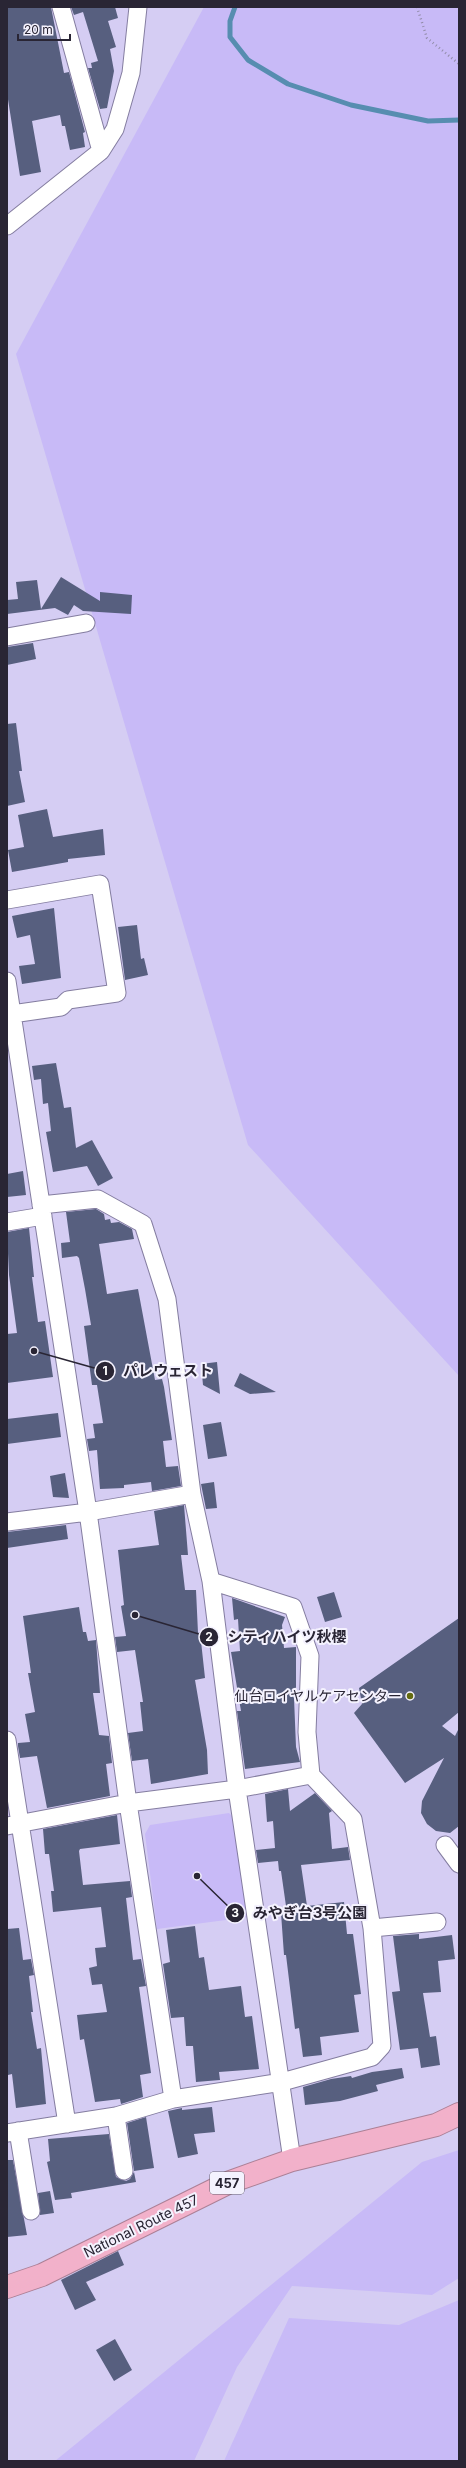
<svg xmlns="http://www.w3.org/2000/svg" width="466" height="2468" font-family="Inter,'Noto Sans JP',sans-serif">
	<rect width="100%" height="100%" fill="#d5cdf3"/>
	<path fill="#c8baf7" d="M204 7H459V1376L248 1145 16 354Z
		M229 1813 236 1820 249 1917 157 1929 145 1834 150 1825Z
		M459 2150V2278L432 2295 292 2286 237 2367 194 2461H55L422 2162Z
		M459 2300V2461H224L289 2318 399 2325Z"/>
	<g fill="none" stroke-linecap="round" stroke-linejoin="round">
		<path stroke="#578db0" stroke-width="5" d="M235 7 230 21V37L248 60 288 84 351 105 428 121 459 120"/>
	</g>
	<path fill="#575f7f" d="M7 7H51L64 73 69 72 85 132 83 133 85 147 70 150 65 126H62L60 115 32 121 41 172 20 176 7 93Z
		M71 7H115L118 18 108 21 116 47 110 49 114 71 107 108 100 109 88 68H92L91 63 98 61 83 12 74 15Z
		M61 577 100 601V592L132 595 131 614 83 611 74 605 68 615 55 608 7 614V600L18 599 16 582 37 580 41 609Z
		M33 643 36 659 7 665V647Z
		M16 723 22 771H19L25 802 7 806V724Z
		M47 809 53 837 103 829 105 855 68 859V862L12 872 8 850 24 847 18 815Z
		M54 908 61 978 22 984 19 966 35 964 30 935 17 938 12 916Z
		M137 925 141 959 144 958 148 975 125 980 118 927Z
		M56 1063 64 1108 71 1107 76 1148 92 1140 113 1178 98 1186 87 1166 53 1172 46 1132 51 1131 48 1103 43 1104 41 1079 34 1080 32 1066Z
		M23 1171 26 1195 7 1197V1174Z
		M96 1209 104 1214 105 1220 110 1219 111 1223 119 1222 132 1229 134 1239 99 1244 107 1294 138 1289 155 1380 162 1379 164 1387 172 1440 163 1441 166 1467 178 1466 181 1486 152 1491 151 1482 124 1485V1488L100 1489 97 1450 89 1451 87 1439 95 1438 93 1424 103 1423 97 1385H92L84 1326 91 1325 85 1289 79 1258 77 1256 62 1258 61 1243 70 1242 66 1212Z
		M29 1228 34 1277H32L38 1322 45 1321 53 1377 7 1383V1334L17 1333 9 1275 7 1232Z
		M217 1362 220 1394 203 1385 201 1364Z
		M240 1373 276 1392 250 1394 234 1386Z
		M58 1413 61 1437 7 1444V1419Z
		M221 1422 227 1456 208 1459 203 1425Z
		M65 1473 69 1498 53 1497 50 1476Z
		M214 1482 217 1508 206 1509 201 1484Z
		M184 1505 188 1555H181L185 1590H196L198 1633 200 1632 205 1678 195 1680 207 1750 208 1774 151 1784 148 1759 132 1761 128 1733 143 1731 140 1702H143L135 1650 117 1652 115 1637 126 1636 121 1606 124 1605 118 1550 159 1545 154 1511Z
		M66 1525 68 1539 7 1548V1532Z
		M334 1592 342 1617 325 1622 317 1597Z
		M232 1598 285 1617 282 1625 284 1648 296 1647V1698H294L296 1747 300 1762 245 1769 237 1711H241L231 1652 240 1651 238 1619 234 1620Z
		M79 1607 83 1632H86L88 1641 96 1640 100 1693H93L99 1735 109 1736 112 1763 106 1764 110 1796 47 1808 37 1756 20 1758 18 1746V1743L30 1742 25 1714 35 1712 28 1673H31L23 1616Z
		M459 1618V1712L442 1726 455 1736 459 1728V1826L450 1833 436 1831 427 1824 421 1813 422 1801 444 1758 405 1783 354 1713 362 1704 359 1688Z
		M288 1789 290 1811 315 1793 332 1811 329 1813 332 1849 348 1847 350 1860 301 1865 307 1906 344 1902 347 1934H353L361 1994 354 1995 359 2032 320 2037 322 2055 303 2057 299 2028 295 2029 286 1955H284L281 1913H287L281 1871H279L278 1861 258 1863 256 1850 275 1848 273 1821 267 1822 265 1794Z
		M117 1815 120 1844 80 1849 79 1851 83 1885 130 1881 132 1897 126 1898 133 1960 141 1959 146 1986 139 1987 151 2073 140 2075 143 2097 121 2104 120 2099 95 2102 84 2039 80 2040 77 2015 107 2012 102 1984 92 1985 89 1968 97 1966 95 1948 106 1947 101 1907 53 1912 51 1891H54L49 1854H45L43 1829Z
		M195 1926 199 1958 204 1957 209 1990 241 1986 245 2017 252 2016 259 2069 219 2072 220 2080 196 2082 193 2046H186L184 2017 171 2018 163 1964 170 1962 166 1930Z
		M19 1928 23 1960 31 1959 34 1975 29 1976 33 2012H31L37 2049 41 2048 46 2104 16 2108 12 2074 8 2075 7 2068V1929Z
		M419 1934V1939L452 1935 455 1959 438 1961 441 1992 423 1993 430 2037 436 2036 440 2065 421 2068 418 2048 400 2050 392 1992 400 1991 393 1936Z
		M402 2068 404 2078 376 2085 378 2091 340 2101 305 2105 303 2087 331 2079 351 2076 352 2078 372 2072Z
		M212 2107 215 2132 194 2134 198 2154 178 2158 168 2111 182 2108V2110Z
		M146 2117 154 2168 134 2171 127 2123Z
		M109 2134 116 2177 126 2181 130 2179 134 2172 136 2182 71 2193 72 2198 55 2200 47 2162 50 2161 48 2139Z
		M7 2160H13L27 2235 7 2237Z
		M50 2191 54 2213 40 2215 38 2193Z
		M118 2251 124 2265 86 2282 96 2300 75 2310 61 2280Z
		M115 2339 132 2370 114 2381 96 2350Z"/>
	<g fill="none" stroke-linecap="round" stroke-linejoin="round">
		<g stroke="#847da0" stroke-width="19">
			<path id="minor" d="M61 7 101 151
				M7 226 101 151 115 129 131 73 138 7
				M7 637 86 623
				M7 900 100 884 117 993 68 1000 61 1007 12 1014
				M7 981 88 1512 128 1803 173 2099
				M41 1205 98 1199 143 1224 167 1299 192 1494
				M7 1222 43 1216
				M7 1522 88 1512 192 1494 211 1581 237 1789 311 1775 353 1819 372 1928 382 2046 372 2057 282 2082 173 2099 116 2116 7 2133
				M211 1581 293 1607 310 1656 307 1732 311 1775
				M7 1740 67 2124
				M7 1826 128 1803 237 1789 292 2160
				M445 1845 459 1864
				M372 1928 437 1922
				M116 2116 124 2171
				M18 2131 31 2211"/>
		</g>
		<g stroke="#ac8096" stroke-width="24">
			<path id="highway" d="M7 2287 42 2275 230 2182 292 2160 436 2125 459 2114"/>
		</g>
		<path stroke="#938daa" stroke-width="2.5" stroke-dasharray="1 3" stroke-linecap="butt" d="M417 7 427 38 459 64"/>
		<use href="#minor" stroke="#fff" stroke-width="17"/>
		<use href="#highway" stroke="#f2b1ca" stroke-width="22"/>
	</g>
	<circle fill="#646b10" stroke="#f4f2fe" stroke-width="1.5" cx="410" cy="1696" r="4"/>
	<g text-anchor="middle" stroke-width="4" stroke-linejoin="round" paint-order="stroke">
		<rect fill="#f4f2fe" stroke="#666271" stroke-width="1" x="210" y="2172" width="34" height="22" rx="3"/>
		<g font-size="13" font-weight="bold" fill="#292534">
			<text x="227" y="2188">457</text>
		</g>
		<g font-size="14" fill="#292534" stroke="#f4f2fe" text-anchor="end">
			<text x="402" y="1701">仙台ロイヤルケアセンター</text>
		</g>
		<g font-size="14" fill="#292534" stroke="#f4f2fe">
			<text transform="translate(141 2226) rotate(-26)" y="5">National Route 457</text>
		</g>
	</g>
	<path fill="none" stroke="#292534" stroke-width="1.5" d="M34 1351L105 1371M135 1615L209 1637M197 1876L235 1913"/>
	<g fill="#292534" stroke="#f4f2fe" stroke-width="1.5">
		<circle cx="34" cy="1351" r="4"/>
		<circle cx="135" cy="1615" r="4"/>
		<circle cx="197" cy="1876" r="4"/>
		<circle cx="105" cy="1371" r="10"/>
		<circle cx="209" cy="1637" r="10"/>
		<circle cx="235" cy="1913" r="10"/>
	</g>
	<g font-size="12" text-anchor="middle" font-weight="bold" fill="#fff">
		<text x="105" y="1375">1</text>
		<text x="209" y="1641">2</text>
		<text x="235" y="1917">3</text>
	</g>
	<g font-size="15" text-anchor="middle" font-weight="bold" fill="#292534" stroke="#f4f2fe" stroke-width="4" stroke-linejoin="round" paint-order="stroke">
		<text x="168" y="1376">パレウェスト</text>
		<text x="287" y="1642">シティハイツ秋櫻</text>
		<text x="310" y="1918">みやぎ台3号公園</text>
	</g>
	<rect width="466" height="2468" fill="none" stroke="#292534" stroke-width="16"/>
	<path d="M18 34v6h52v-6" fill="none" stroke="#292534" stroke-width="2"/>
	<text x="24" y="34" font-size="12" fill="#292534" stroke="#f4f2fe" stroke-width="3" paint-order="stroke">20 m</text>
</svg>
